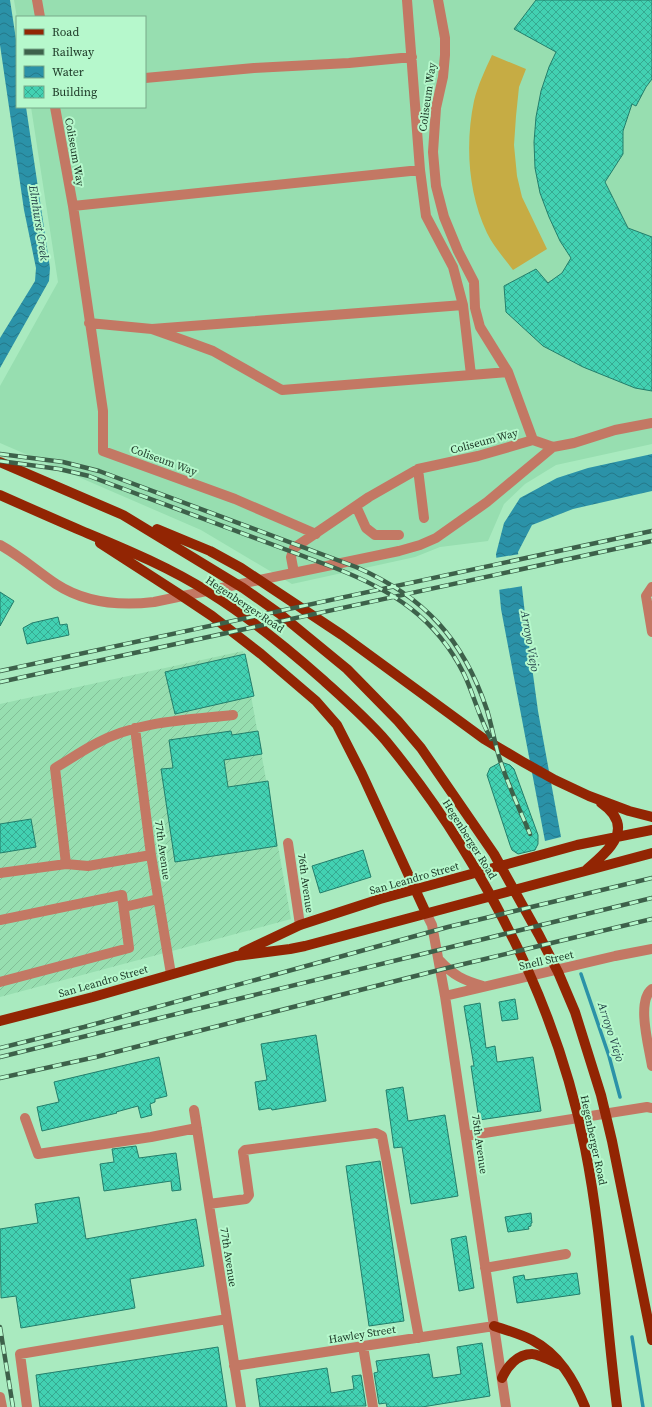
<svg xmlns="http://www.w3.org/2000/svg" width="652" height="1407" font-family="'Source Serif 4',serif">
	<defs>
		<pattern id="industrial-furrows" width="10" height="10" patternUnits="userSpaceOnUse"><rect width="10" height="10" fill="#97deb0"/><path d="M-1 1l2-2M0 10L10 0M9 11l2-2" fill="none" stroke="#82bf97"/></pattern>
		<pattern id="water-waves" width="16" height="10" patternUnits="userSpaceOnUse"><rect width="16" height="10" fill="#2b92a8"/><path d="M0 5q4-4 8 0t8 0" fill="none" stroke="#247889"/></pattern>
		<pattern id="building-cross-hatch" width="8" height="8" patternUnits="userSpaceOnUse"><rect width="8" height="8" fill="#42d1b2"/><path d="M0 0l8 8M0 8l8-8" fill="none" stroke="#36aa91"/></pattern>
	</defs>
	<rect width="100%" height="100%" fill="#a9eabf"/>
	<path fill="#97deb0" d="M14 0H652V444L556 465 525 484 504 504 488 541 440 547 415 557 292 584 201 530 0 443V386L58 282 31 107H145V17H17V18Z"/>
	<path fill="url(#industrial-furrows)" d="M243 651 291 919 0 997V704Z"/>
	<path fill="#c6ac44" d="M492 55 526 69 519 87 516 116 514 145 517 176 522 197 547 249 513 270C504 258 494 247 487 233 468 193 465 144 474 101 478 85 485 70 492 55Z"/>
	<path fill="url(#water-waves)" d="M0 0H10L17 46V107H26L50 268 49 281 0 368V338L35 281 36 268 24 210 0 45Z
		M652 454V491L573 509 532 525 518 552 526 623 538 711 561 837 545 841 501 609 496 554 504 523 520 498 557 478 588 468Z"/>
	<path fill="#a9eabf" d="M520 554 523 586 498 590 495 558Z"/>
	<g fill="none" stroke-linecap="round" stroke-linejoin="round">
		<path stroke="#2b92a8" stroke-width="3.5" d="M581 974 609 1056 620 1097
			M632 1337 643 1407"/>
	</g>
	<path fill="url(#building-cross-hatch)" stroke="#237e6b" d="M536 0H652V79L646 87 636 106 632 104 623 131V154L605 182 628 228 652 237V391L635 388 583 367 543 346 506 312 504 286 536 269 548 283 562 273 571 258 560 241 549 217 540 193 535 168 534 142 536 117 541 91 549 67 556 52 514 29Z
		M0 592 14 601 0 626Z
		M58 617 60 625 67 624 69 635 27 644 23 628 32 623Z
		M245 654 254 696 175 714 165 672Z
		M231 731 232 735 258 731 262 754 224 760 228 787 268 781 277 846 175 862 161 769 173 768 169 740Z
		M501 762 510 765 514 769 538 835V844L535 850 518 854 512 850 510 845 487 775 490 768Z
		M31 819 36 847 0 853V824Z
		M363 850 371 877 320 893 312 866Z
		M515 999 518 1019 502 1021 499 1002Z
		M480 1003 486 1048 495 1046 497 1062 533 1057 541 1111 479 1120 471 1066H474L464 1006Z
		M316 1035 326 1101 272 1110 271 1108 259 1110 255 1082 267 1080 261 1044Z
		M159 1057 167 1096 155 1099V1102L150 1104 152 1115 141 1118 138 1106 116 1112 117 1113 42 1131 37 1107 59 1102 54 1082Z
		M403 1087 408 1121 445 1115 458 1196 411 1204 402 1147 394 1148 386 1090Z
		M136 1146 139 1158 176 1153 181 1190 172 1191 171 1181 104 1191 100 1164 114 1162 112 1149Z
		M380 1161 404 1321 369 1326 346 1166Z
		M79 1197 86 1239 196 1219 204 1266 130 1279 135 1308 21 1328 16 1296 1 1298 0 1229 38 1223 35 1204Z
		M531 1213 532 1223H531V1226L528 1227 529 1229 508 1232 505 1217Z
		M466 1236 474 1288 459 1291 451 1239Z
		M577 1273 580 1294 517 1303 513 1277 524 1275 525 1280Z
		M482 1343 490 1396 422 1407H387L386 1403 379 1404 374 1373 378 1372 376 1361 429 1354 433 1378 455 1375 461 1374 457 1347Z
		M218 1347 227 1407H40L36 1375Z
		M327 1368 331 1393 354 1389 352 1376 361 1375 366 1406 260 1407 256 1379Z"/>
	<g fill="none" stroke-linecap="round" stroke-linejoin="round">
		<path stroke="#c37864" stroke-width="10" d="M37 0 40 17
			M438 0 445 38V55L443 77 436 108 433 152 436 186 444 217 458 251 474 282 475 308 480 327 508 372 533 440 553 447 574 443 615 430 652 423
			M145 78 254 68 349 63 412 57
			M55 107 73 206 103 411V451L235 499 316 534
			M73 206 420 170
			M89 323 152 329 183 340 213 351 282 390 471 375 463 305
			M152 329 463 305 453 267 426 216 420 170 407 0
			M471 375 508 372
			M418 469 424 518
			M356 506 366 528 375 535H399
			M0 545C20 556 37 571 56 584 85 603 120 606 154 602L399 551 420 545 436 538 487 502 553 447
			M294 573 291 557 294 548 369 497 418 469 478 456 533 440
			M652 587 646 596 652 632
			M135 728 151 855 171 974
			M288 843 300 925
			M151 855 88 866 66 864 55 768C69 760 83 750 97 743 138 721 188 720 233 715
			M0 873 66 864
			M124 907 158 899
			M426 913 432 925 445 996 506 1407
			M0 920 122 895 129 948 0 982
			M439 960C454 976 463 980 483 986
			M652 989C636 1001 649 1047 652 1066
			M445 996 615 956 652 949
			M194 1110 241 1407
			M25 1118 38 1154 151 1137 197 1128
			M466 1136 647 1107 652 1108
			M209 1204 246 1199 249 1195 243 1152 245 1150 376 1133 382 1136 419 1338
			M485 1268 566 1254
			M363 1346 373 1407
			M234 1366 494 1326
			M0 1397 2 1407
			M27 1407 20 1354 227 1319"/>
		<path stroke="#922503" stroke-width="10" d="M0 462 123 515 243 588 280 614 347 669 398 721 421 748 494 854 539 935 558 972 575 1012 601 1095 612 1141 652 1340
			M0 495C27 507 54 519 82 531 125 549 169 567 210 593 250 618 287 648 322 679 344 699 367 719 386 741 414 775 439 810 462 847 520 940 564 1041 585 1148 602 1233 606 1321 617 1407
			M157 529 210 551 241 568 342 635 484 739 523 762 555 780 589 796 629 811 652 817
			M100 543 179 594 212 616 261 654 316 701 337 725 362 774 426 913
			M587 869C610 850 636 827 601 803
			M243 952 300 925 380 899 577 845 652 830
			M0 1021 93 997 236 956 290 949 305 946 652 853
			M494 1326C506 1330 520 1334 532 1340 559 1354 574 1380 585 1407
			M502 1378C507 1367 517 1354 532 1354 538 1354 554 1362 561 1365"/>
		<g stroke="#3d614a" stroke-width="4.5">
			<path id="rail" d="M0 454 63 462 99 471 356 567C425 597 463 639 487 710 492 727 495 744 500 760 508 785 520 810 530 834
				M0 461 59 469 89 476 335 568C392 590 436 618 464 674 474 695 479 718 491 739
				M0 671 652 531
				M0 682 652 541
				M0 1048 84 1027 448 927 652 878
				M0 1057 652 898
				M0 1078 96 1057 447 968 652 919
				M0 1327 13 1407"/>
		</g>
		<use href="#rail" stroke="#b6f8cc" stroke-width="3" stroke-dasharray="9" stroke-linecap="butt"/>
	</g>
	<g text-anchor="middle" stroke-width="4" stroke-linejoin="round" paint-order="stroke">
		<g font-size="11" fill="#1a3524" stroke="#b6f8cc">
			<text transform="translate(427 97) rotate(-82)" y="4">Coliseum Way</text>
			<text transform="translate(75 152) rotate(80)" y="4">Coliseum Way</text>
			<text transform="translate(484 441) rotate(-15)" y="4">Coliseum Way</text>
			<text transform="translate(164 460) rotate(20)" y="4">Coliseum Way</text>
			<text transform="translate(245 604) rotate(34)" y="4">Hegenberger Road</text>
			<text transform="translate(470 839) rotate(58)" y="4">Hegenberger Road</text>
			<text transform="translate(163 850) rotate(82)" y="4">77th Avenue</text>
			<text transform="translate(414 878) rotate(-16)" y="4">San Leandro Street</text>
			<text transform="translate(306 883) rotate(82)" y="4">76th Avenue</text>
			<text transform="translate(546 960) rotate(-13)" y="4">Snell Street</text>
			<text transform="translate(103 981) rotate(-16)" y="4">San Leandro Street</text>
			<text transform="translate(594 1140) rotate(78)" y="4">Hegenberger Road</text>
			<text transform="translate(480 1144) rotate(82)" y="4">75th Avenue</text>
			<text transform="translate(229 1257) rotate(81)" y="4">77th Avenue</text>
			<text transform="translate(362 1334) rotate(-9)" y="4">Hawley Street</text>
		</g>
		<g font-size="12" font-style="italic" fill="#244249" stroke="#b6f8cc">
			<text transform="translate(39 223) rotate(81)" y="4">Elmhurst Creek</text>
			<text transform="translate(530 641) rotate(80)" y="4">Arroyo Viejo</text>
			<text transform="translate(611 1032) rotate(72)" y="4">Arroyo Viejo</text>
		</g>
	</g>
	<rect x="16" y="16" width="130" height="92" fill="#b6f8cc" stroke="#78aa89"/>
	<rect x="24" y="29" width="20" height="6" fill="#922503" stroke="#78aa89"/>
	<text x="52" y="36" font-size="12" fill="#1a3524">Road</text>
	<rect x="24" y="49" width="20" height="6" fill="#3d614a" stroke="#78aa89"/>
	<text x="52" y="56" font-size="12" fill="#1a3524">Railway</text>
	<rect x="24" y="66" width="20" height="12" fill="url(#water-waves)" stroke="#78aa89"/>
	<text x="52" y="76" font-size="12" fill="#1a3524">Water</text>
	<rect x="24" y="86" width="20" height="12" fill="url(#building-cross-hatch)" stroke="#78aa89"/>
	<text x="52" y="96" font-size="12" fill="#1a3524">Building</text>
</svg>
